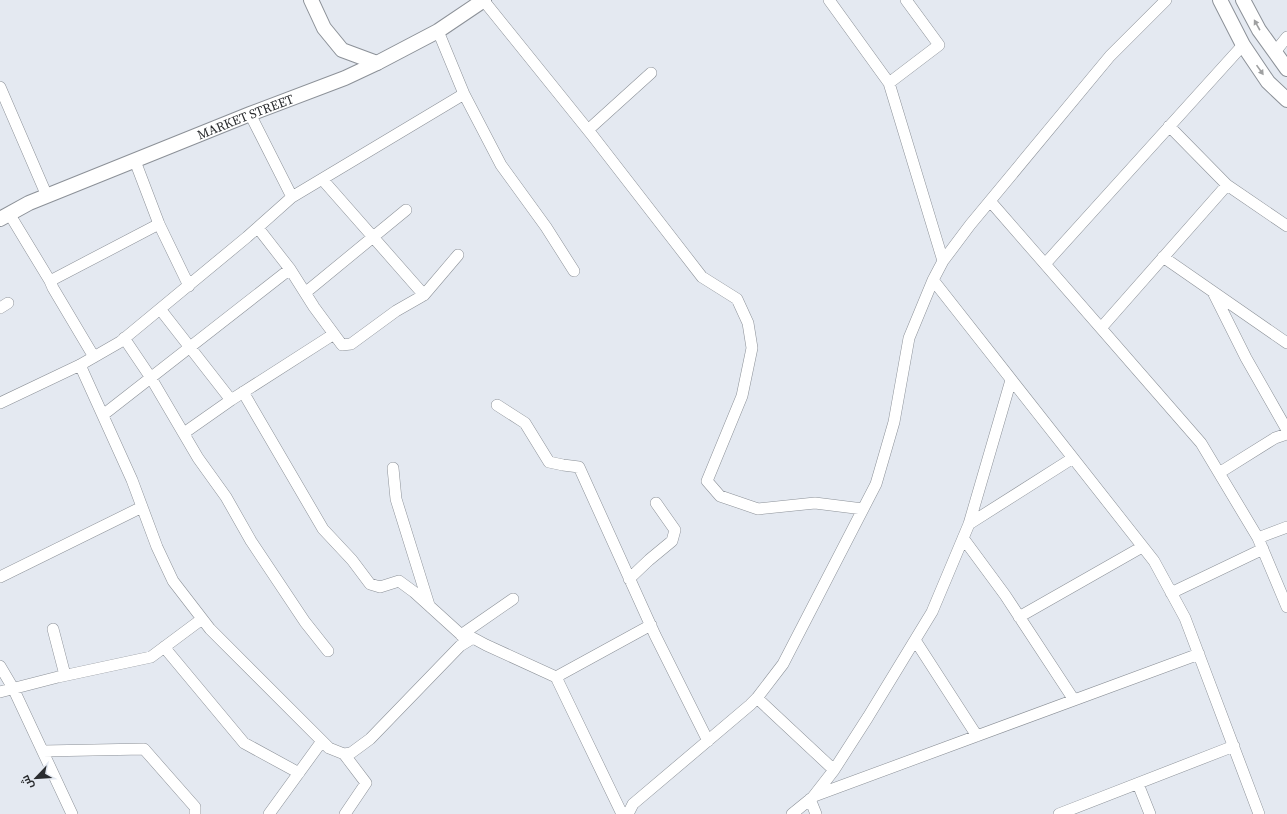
<svg xmlns="http://www.w3.org/2000/svg" width="1287" height="814" font-family="'Source Serif 4',Cairo,serif">
	<rect width="100%" height="100%" fill="#e4e9f1"/>
	<g fill="none" stroke-linecap="round" stroke-linejoin="round">
		<g stroke="#8c9198" stroke-width="12">
			<path id="minor" d="M829 0 889 83 943 261
				M484 1 592 135 702 277 737 299 748 323 752 348 742 396 707 481 720 496 758 509 815 503 863 509
				M1275 52 1287 37
				M889 83 939 45 906 0
				M0 87 47 196
				M464 94 501 165 546 227 574 271
				M250 114 292 197
				M1169 126 1227 185 1287 226
				M588 130 651 73
				M135 161 159 224 189 286
				M322 179 424 295
				M990 201 1201 443 1258 538 1287 607
				M10 215 50 281 53 288 94 357
				M258 228 290 269 314 307 342 345 351 344 396 311 424 295 458 255
				M1163 257 1287 343
				M1045 264 1243 45
				M933 280 1154 561 1185 618 1259 814
				M50 281 159 224
				M1213 292 1246 358 1287 430
				M305 293 406 210
				M0 308 8 303
				M160 309 231 400
				M1101 328 1227 185
				M124 338 151 378 198 458 226 497 251 541 305 622 328 651
				M80 365 132 480 157 547 173 581 210 629 329 748 344 754 351 753 370 739 460 646 473 638 486 645 556 677 622 814
				M243 392 323 529 352 560 370 584 380 587 399 581 414 592 468 641
				M0 403 80 365 120 342 247 237 292 197 464 94 438 31
				M497 405 525 423 549 462 563 465 579 467 655 635 708 741
				M103 415 290 269
				M184 433 231 400 334 334
				M393 468 396 499 429 605
				M1219 473 1275 438 1287 434
				M969 524 1073 458
				M963 538 1005 595 1074 700
				M1258 538 1287 527
				M0 577 142 507
				M629 579 649 560 672 541 675 530 656 503
				M1171 593 1263 549
				M1019 617 1142 547
				M53 629 65 675
				M461 635 513 599
				M915 640 977 736
				M164 647 244 743 299 773
				M0 666 13 688 72 814
				M556 677 651 625
				M0 692 58 677 151 657 202 619
				M757 698 834 770
				M43 751 144 749 195 807V814
				M344 754 366 783 345 814
				M1138 784 1150 814
				M814 796 1199 654
				M810 799 816 814
				M269 814 322 741
				M628 814 633 804 750 705 757 698 783 664 876 484 894 422 909 338 933 280 943 261 970 225 1110 56 1166 0
				M792 814 813 797 834 770 868 717 932 612 969 524 1011 380
				M1059 814 1234 746"/>
		</g>
		<g stroke="#8c9198" stroke-width="16">
			<g id="tertiary">
				<path d="M311 0 324 28 342 50 377 63"/>
				<path d="M1220 0 1243 45 1268 82 1287 100"/>
				<path d="M1243 0 1259 30 1287 69"/>
				<path id="s1" d="M0 219 29 203 250 114 345 78 377 63 438 31 484 0"/>
			</g>
		</g>
		<use href="#minor" stroke="#fff" stroke-width="11"/>
		<use href="#tertiary" stroke="#fff" stroke-width="14"/>
	</g>
	<defs><path id="oneway-solid" d="M-6-.8H1V-3.2L6.5 0L1 3.2V.8H-6Z"/></defs>
	<g fill="#9fa0a1">
		<use href="#oneway-solid" transform="translate(1257 25) rotate(-119)"/>
		<use href="#oneway-solid" transform="translate(1260 70) rotate(55)"/>
	</g>
	<g text-anchor="middle" stroke-width="3.5" stroke-linejoin="round" paint-order="stroke">
		<g font-size="13" fill="#2a2c2f" stroke="#e4e9f1">
			<text dy="5" stroke="none"><textPath href="#s1" startOffset="266">MARKET STREET</textPath></text>
		</g>
	</g>
	<g transform="translate(36 778) rotate(245)" stroke="#e4e9f1" stroke-width="3" paint-order="stroke">
	<path d="M0-3L7 15L0 10L-7 15Z" fill="#2a2c2f"/>
	<text y="-6" font-size="11" font-weight="bold" text-anchor="middle" fill="#2a2c2f">ش</text>
	</g>
</svg>
